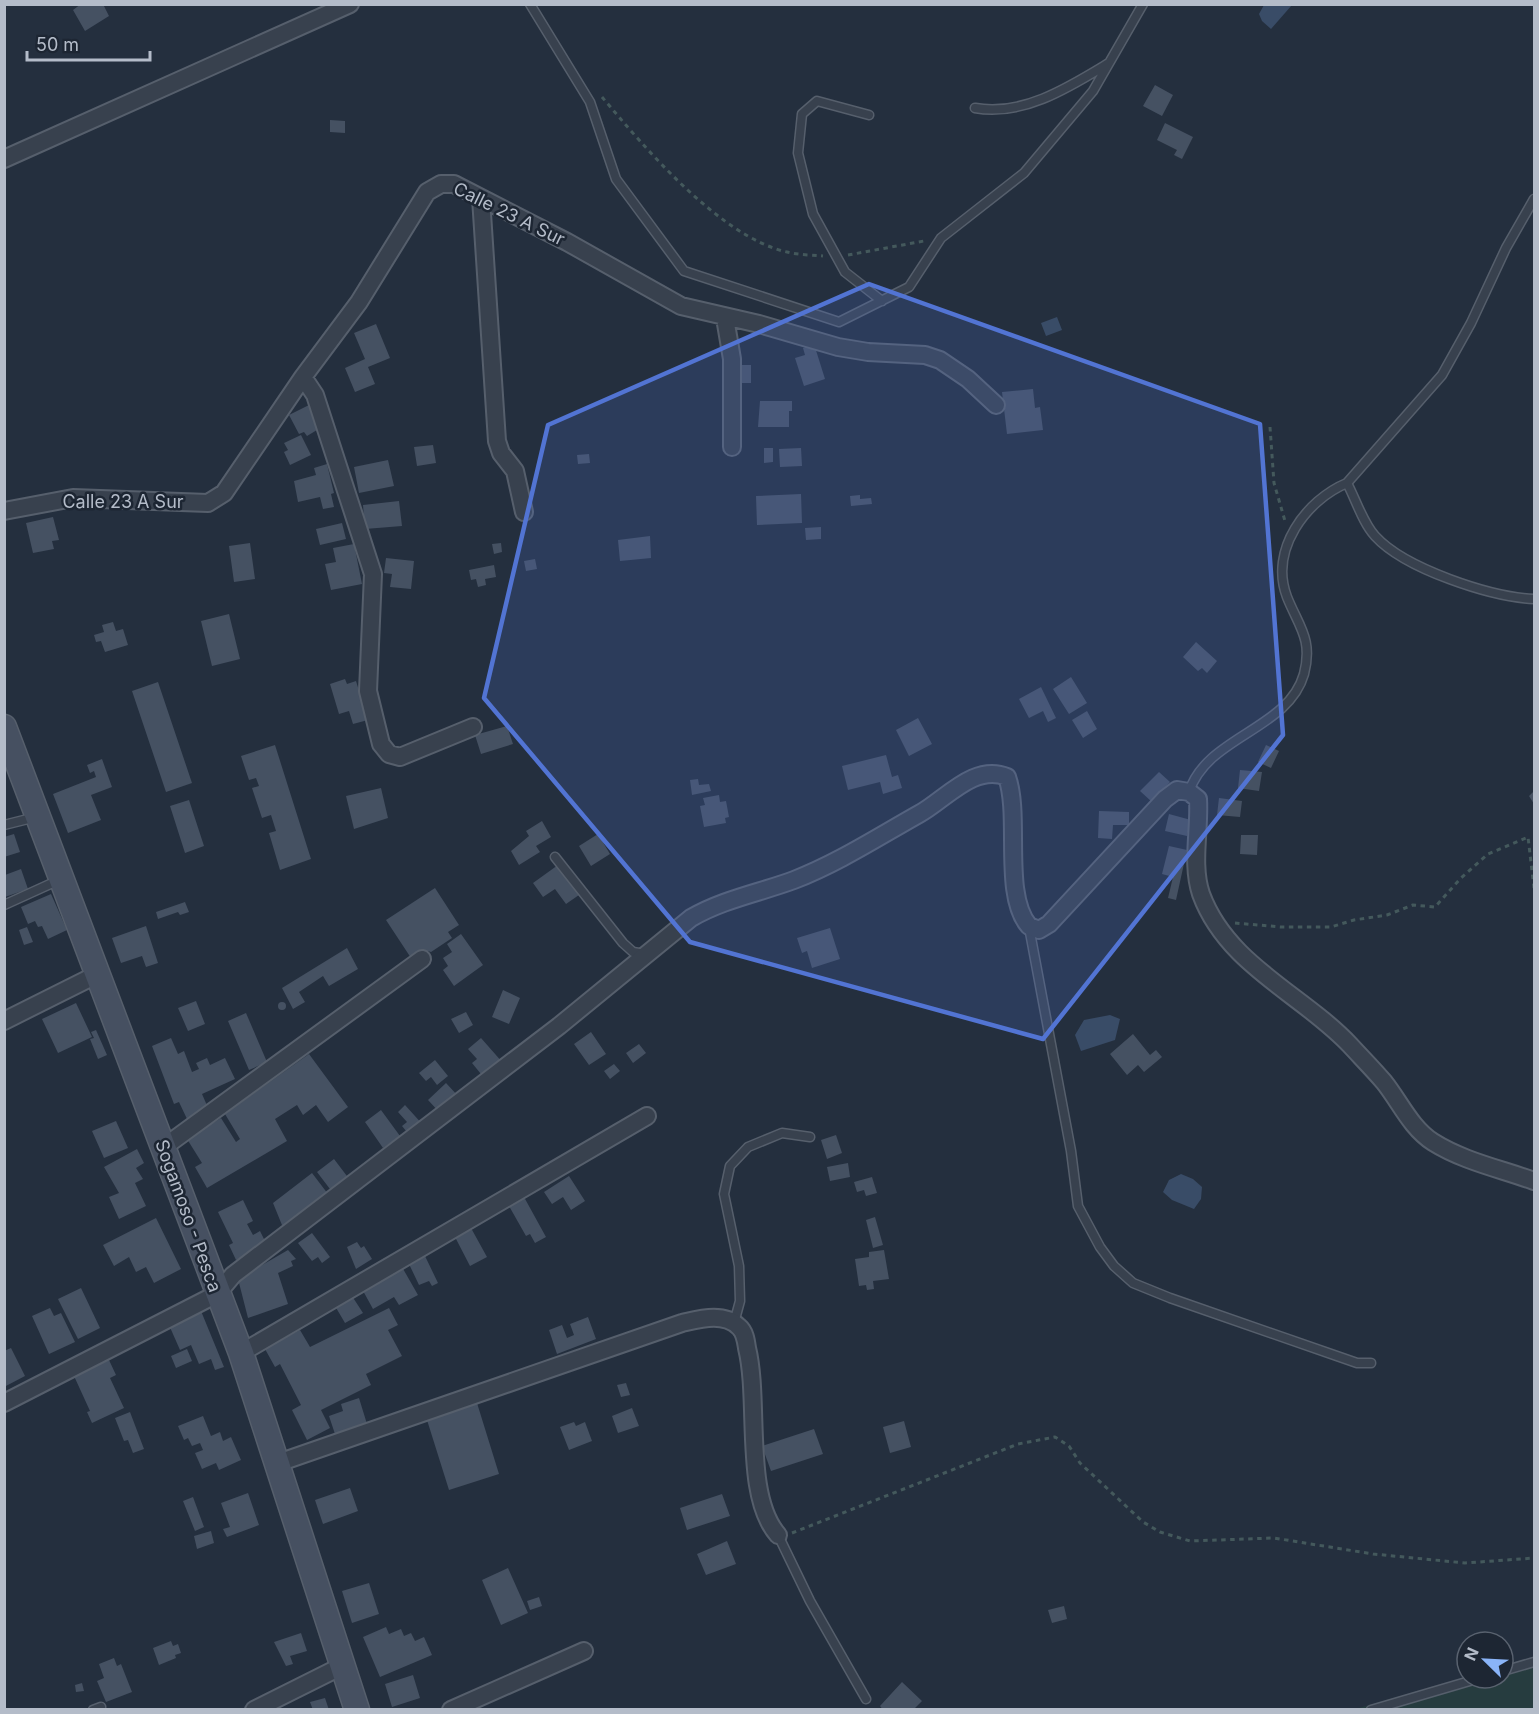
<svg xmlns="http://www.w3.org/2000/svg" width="1539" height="1714" font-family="Inter,sans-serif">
	<rect width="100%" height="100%" fill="#242f3e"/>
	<path fill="#263c3f" d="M1534 1657V1709L1352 1710 1467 1677 1503 1678V1667Z"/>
	<path fill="#394c67" d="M1264 5V4L1292 5 1271 29 1262 21 1259 14Z
		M1057 317 1062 330 1046 336 1041 323Z
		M1110 1015 1120 1019 1115 1040 1081 1051 1075 1035 1084 1020Z
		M1181 1174 1193 1179 1202 1187 1201 1199 1194 1209 1172 1200 1163 1192 1169 1180Z"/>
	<path fill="#455162" d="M81 4H103L109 16 85 31 73 10Z
		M1155 85 1173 95 1162 116 1143 106Z
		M330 120 345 121V133L330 132Z
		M1165 123 1193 137 1182 159 1174 155 1177 150 1157 140Z
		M376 324 390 358 368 367 375 384 355 392 345 368 365 359 354 333Z
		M814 344 825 379 804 386 795 358 805 355 803 348Z
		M739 365H751V383H739Z
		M1033 389 1035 408 1040 407 1043 430 1007 434 1002 392Z
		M760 401H792V411H789V427H758Z
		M309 405 319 425 316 427 317 430 307 436 304 432 299 434 289 415Z
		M301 435 311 455 290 465 284 452 288 450 284 443Z
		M433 445 436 463 417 466 414 447Z
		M764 448H773V462L764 463Z
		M801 448 802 466 780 467 779 449Z
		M589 454 590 463 578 464 577 455Z
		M388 460 394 486 359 493 354 467Z
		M327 464 334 493 331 494 334 507 323 509 320 497 298 502 294 481 316 475 314 468Z
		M801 494 802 523 757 525 756 496Z
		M860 495V499L871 498 872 504 851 506 850 496Z
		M399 501 402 526 365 529 363 505Z
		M53 517 59 540 52 541 54 549 33 553 26 523Z
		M342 523 346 539 320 545 316 529Z
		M821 527V539L806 540 805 528Z
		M650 536 651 558 620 561 618 540Z
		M250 543 255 579 234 582 229 546Z
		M501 543 502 552 494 554 492 544Z
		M354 544 362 584 331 590 325 564 336 562 333 548Z
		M386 558 414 561 411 589 390 587 392 574 384 573Z
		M535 559 537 569 526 571 524 561Z
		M494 565 496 577 485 579 486 585 478 587 476 579 471 580 469 570Z
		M229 614 240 659 212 666 201 621Z
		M113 622 116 631 123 629 128 645 105 652 101 641 96 642 94 635 104 632 102 625Z
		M1196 642 1217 661 1207 673 1202 668 1198 671 1183 657Z
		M1071 677 1087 703 1069 714 1053 689Z
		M345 679 347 684 356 681 368 720 353 724 349 711 339 714 330 684Z
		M158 682 192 783 166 792 132 691Z
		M1041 687 1056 718 1048 722 1043 711 1029 718 1019 699Z
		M1087 711 1097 729 1083 738 1072 720Z
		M918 718 932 744 909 756 896 730Z
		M507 726 513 744 481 754 475 735Z
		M275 745 311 859 280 870 269 833 276 831 271 815 262 818 252 788 259 786 256 778 249 780 241 756Z
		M1266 745 1279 751 1271 768 1258 762Z
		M886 755 892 777 898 775 902 788 883 794 880 782 848 790 842 766Z
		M102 759 112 787 91 795 101 820 68 833 53 794 96 777 94 771 90 773 87 765Z
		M1240 770 1262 772 1259 791 1238 788Z
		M1159 772 1170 782 1152 802 1140 791Z
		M698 779 699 785 709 784 711 791 692 795 690 780Z
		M381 788 388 818 354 829 346 796Z
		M1534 791V804L1529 796Z
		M719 795 720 802 726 801 729 817 725 818 726 823 704 827 700 806 705 805 703 798Z
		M1219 798 1242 801 1240 817 1217 815Z
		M189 800 204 846 185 853 170 806Z
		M1099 811 1129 812V825H1113L1112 839 1098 838Z
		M1169 814 1191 820 1187 836 1165 831Z
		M542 821 551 837 536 846 540 852 519 865 511 851 529 836 526 831Z
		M14 834 20 852 4 857V837Z
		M598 834 610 854 591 866 579 846Z
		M1241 835H1258L1257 855 1240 854Z
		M1169 846 1187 850 1176 900 1168 898 1173 877 1162 874Z
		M558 865 579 895 566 904 555 889 543 897 533 883Z
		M21 869 28 889 5 897V875Z
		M435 888 459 925 448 932 452 938 431 952 424 950 411 958 386 920Z
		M51 894 67 930 48 939 42 926 38 927 35 921 28 924 21 907Z
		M185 902 189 912 180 915 178 912 158 919 156 912Z
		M146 926 158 963 146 967 142 956 121 963 112 938Z
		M27 927 33 942 24 945 19 930Z
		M830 928 840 959 812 968 807 951 802 953 797 938Z
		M461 934 483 965 454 986 443 970 448 966 443 958 452 952 447 944Z
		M347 948 358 969 329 986 323 976 299 992 305 1002 293 1009 282 988Z
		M503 990 520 998 509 1024 492 1017Z
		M196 1001 205 1024 188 1031 178 1008Z
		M278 1006a4 4 0 1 1 8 0a4 4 0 1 1-8 0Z
		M76 1003 92 1037 58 1053 42 1019Z
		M466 1012 473 1025 459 1033 451 1019Z
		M246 1013 267 1062 249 1070 228 1021Z
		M96 1030 107 1055 98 1059 90 1039 94 1038 91 1032Z
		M591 1032 606 1054 589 1065 574 1044Z
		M1133 1034 1150 1055 1156 1050 1162 1057 1144 1072 1138 1065 1127 1075 1110 1054Z
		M171 1038 178 1054 184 1051 192 1072 199 1069 196 1063 207 1058 210 1065 225 1058 235 1079 202 1094 209 1110 187 1119 179 1102 174 1104 152 1046Z
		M481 1038 503 1063 485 1079 472 1063 477 1059 468 1049Z
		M639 1044 646 1053 633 1063 626 1053Z
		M309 1054 348 1107 328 1122 316 1105 303 1115 297 1105 275 1119 287 1141 207 1188 195 1167 202 1163 187 1139 221 1118 236 1142 240 1139 225 1114Z
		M435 1060 448 1076 437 1085 431 1077 426 1081 419 1073Z
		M614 1064 620 1071 610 1079 604 1071Z
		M446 1083 459 1097 441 1114 428 1100Z
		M405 1105 424 1126 411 1137 402 1126 407 1122 398 1112Z
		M381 1110 400 1136 383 1148 365 1122Z
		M116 1121 128 1148 104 1158 92 1131Z
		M836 1135 842 1153 827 1159 821 1140Z
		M137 1149 144 1163 136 1168 143 1179 135 1183 146 1206 119 1219 109 1197 119 1193 104 1167Z
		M334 1159 350 1180 333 1193 317 1172Z
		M848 1163 850 1177 830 1181 827 1167Z
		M312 1173 328 1194 284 1230 273 1203Z
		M569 1176 585 1201 571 1210 563 1197 552 1204 544 1192Z
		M872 1177 877 1193 866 1196 864 1190 857 1192 854 1182Z
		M524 1197 546 1237 535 1243 530 1234 526 1236 509 1206Z
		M243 1200 253 1221 247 1224 253 1235 260 1231 267 1245 236 1260 229 1245 233 1243 218 1212Z
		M875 1217 883 1245 873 1248 866 1220Z
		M156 1218 181 1269 154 1283 146 1267 136 1272 129 1257 114 1266 103 1245Z
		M471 1228 487 1257 470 1266 455 1237Z
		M312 1233 330 1257 322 1263 318 1257 312 1261 298 1243Z
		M357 1242 361 1248 364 1246 372 1259 356 1269 347 1247Z
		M288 1250 296 1259 291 1261 293 1266 278 1273 288 1304 248 1318 238 1279Z
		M884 1250 889 1279 873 1281 874 1289 867 1290 866 1285 859 1286 855 1259 869 1257V1252Z
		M425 1256 438 1283 432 1286 429 1281 419 1285 409 1264Z
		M402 1267 418 1295 399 1305 394 1297 373 1309 362 1289Z
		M81 1288 100 1328 78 1339 58 1299Z
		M352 1296 363 1313 345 1323 335 1306Z
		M50 1308 54 1316 61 1313 75 1342 49 1354 32 1316Z
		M389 1308 398 1325 388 1330 402 1356 366 1374 371 1385 321 1410 330 1428 307 1440 292 1410 301 1405 280 1364 275 1367 265 1349 300 1330 310 1347Z
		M201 1311 224 1367 215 1370 211 1359 199 1364 191 1345 180 1350 169 1325Z
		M588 1317 596 1339 557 1354 549 1330 562 1325 567 1338 574 1335 570 1324Z
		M11 1348 25 1376 4 1387V1351Z
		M187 1349 192 1361 176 1368 171 1356Z
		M109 1360 116 1375 110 1378 124 1408 92 1423 87 1412 90 1411 74 1376Z
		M626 1383 630 1395 621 1397 617 1385Z
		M359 1398 367 1424 335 1434 329 1416 343 1411 341 1404Z
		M477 1403 499 1474 449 1490 427 1420Z
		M632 1408 639 1426 618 1433 612 1416Z
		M130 1412 144 1449 133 1453 128 1440 124 1441 115 1418Z
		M203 1416 211 1436 220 1432 223 1441 231 1437 241 1460 219 1470 216 1463 202 1469 195 1453 203 1450 200 1443 192 1446 188 1438 184 1440 178 1426Z
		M904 1421 911 1447 890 1453 883 1427Z
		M574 1422 576 1426 585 1422 592 1441 569 1450 560 1427Z
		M814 1429 823 1454 771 1471 762 1446Z
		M350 1488 358 1511 323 1524 315 1500Z
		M248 1493 259 1525 227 1537 223 1529 230 1527 221 1503Z
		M722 1494 730 1516 687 1530 680 1508Z
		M193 1497 204 1527 195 1531 183 1501Z
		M211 1531 214 1543 197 1549 194 1536Z
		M727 1541 736 1564 706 1575 697 1554Z
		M508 1568 528 1613 501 1625 482 1580Z
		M369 1583 379 1614 352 1623 342 1591Z
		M539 1597 542 1606 530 1610 527 1601Z
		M1064 1606 1067 1619 1052 1623 1048 1610Z
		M386 1627 389 1634 401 1629 404 1636 411 1633 415 1641 424 1637 432 1655 380 1677 363 1637Z
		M301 1633 307 1651 290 1656 293 1664 286 1666 274 1642Z
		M171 1641 173 1646 178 1644 181 1653 175 1655 176 1658 159 1665 153 1648Z
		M114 1658 117 1666 121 1664 132 1692 106 1702 97 1681 104 1678 99 1664Z
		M413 1675 420 1698 392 1707 385 1684Z
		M902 1682 922 1701 913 1710H883L880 1706Z
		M82 1683 84 1691 76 1692 75 1685Z
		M325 1698 329 1710H313L310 1702Z"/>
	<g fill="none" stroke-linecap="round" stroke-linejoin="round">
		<g stroke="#565f6c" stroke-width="11">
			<path id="lane" d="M530 4 590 102 616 179 684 271 839 322 909 287 941 238 1024 173 1093 91 1143 4
				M975 108C1023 117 1071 86 1109 63
				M869 115 817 101 802 114 798 153 813 214 845 272 882 301
				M1347 483C1356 500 1363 523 1375 536 1405 569 1491 597 1534 599
				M1189 792C1207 736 1288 730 1304 674 1313 639 1299 627 1287 597 1269 550 1306 500 1347 483L1442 375 1471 323 1506 248 1534 199
				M4 825 36 817
				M555 857 623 943 633 952 645 954
				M4 905 59 880
				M1029 927 1071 1151 1078 1206 1100 1247 1114 1266 1133 1283 1170 1298 1357 1363H1371
				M734 1323 740 1301 739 1266 724 1194 730 1166 748 1147 782 1133 810 1137
				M778 1535 810 1601 866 1699
				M1503 1671 1534 1662
				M93 1710 101 1707
				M1371 1710 1480 1678"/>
		</g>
		<g stroke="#565f6c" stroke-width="20">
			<path id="street" d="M4 159 350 4
				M481 198 497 441 501 453 515 471 524 512
				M725 318 732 359V447
				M303 377 315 395 373 574 368 691 381 744 389 754 400 757 473 727
				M4 511 73 498 208 503 224 493 303 377 359 302 427 192 441 184H454L567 242 681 306 759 324 838 347 868 352 925 355 940 360 968 379 996 405
				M4 1021 98 974
				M164 1147 422 959
				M241 1353 647 1116
				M4 1403 217 1294 233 1275 559 1026 691 918C724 899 759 893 794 880 838 863 878 837 919 814 945 800 974 763 1007 777 1021 816 1002 895 1029 926L1039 930 1049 924 1165 799 1177 790 1189 792 1198 799C1200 830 1191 864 1201 894 1227 965 1302 994 1350 1045 1361 1057 1373 1069 1384 1082 1400 1102 1411 1128 1433 1142 1463 1161 1501 1169 1534 1181
				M278 1463 682 1323C700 1319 724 1312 739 1327 745 1332 746 1341 747 1348 760 1401 743 1495 778 1535
				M254 1710 342 1666
				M451 1710 584 1651"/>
		</g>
		<g stroke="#565f6c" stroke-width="27">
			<path id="secondary" d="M4 727 241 1353 357 1710"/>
		</g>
		<path stroke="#44595c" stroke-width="3" stroke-dasharray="4.5 4.5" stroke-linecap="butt" d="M602 97C645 148 720 237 787 252 798 255 812 255 823 256
			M848 255 924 241
			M1270 427 1274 483 1285 521
			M1235 923 1281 927H1331L1354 920 1387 915 1413 905 1435 907 1460 879 1488 854 1528 837 1534 888
			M792 1533 1018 1444 1055 1437 1069 1446 1080 1463 1143 1522 1160 1532 1190 1541 1274 1538 1373 1554 1465 1563 1534 1558"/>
		<use href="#lane" stroke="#38414e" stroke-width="8"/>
		<use href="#street" stroke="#38414e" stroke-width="16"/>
		<use href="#secondary" stroke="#465061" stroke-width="24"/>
	</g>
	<path fill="#5274d3" fill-opacity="0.2" stroke="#5274d3" stroke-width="4.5" stroke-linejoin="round" d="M869 284 1260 424 1283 735 1043 1039 690 942 484 698 548 425Z"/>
	<g text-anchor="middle" stroke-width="5" stroke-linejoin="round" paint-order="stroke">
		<g font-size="18" fill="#b4bcc9" stroke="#1d2633">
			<text transform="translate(509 214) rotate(26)" y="6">Calle 23 A Sur</text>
			<text x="123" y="508">Calle 23 A Sur</text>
			<text transform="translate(188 1216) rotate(70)" y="6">Sogamoso - Pesca</text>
		</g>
	</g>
	<rect width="1539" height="1714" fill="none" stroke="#b4bcc9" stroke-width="12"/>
	<g transform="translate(1485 1660) rotate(294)"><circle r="28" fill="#1d2633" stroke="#59626f" stroke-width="1.5"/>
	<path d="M0-4.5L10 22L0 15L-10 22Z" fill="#8ab4f8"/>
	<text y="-9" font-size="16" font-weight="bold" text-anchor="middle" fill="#b4bcc9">N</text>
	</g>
	<path d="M27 51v9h123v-9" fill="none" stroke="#b4bcc9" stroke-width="3"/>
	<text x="36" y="51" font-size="18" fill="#b4bcc9" stroke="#1d2633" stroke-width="4.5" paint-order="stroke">50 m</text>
</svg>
